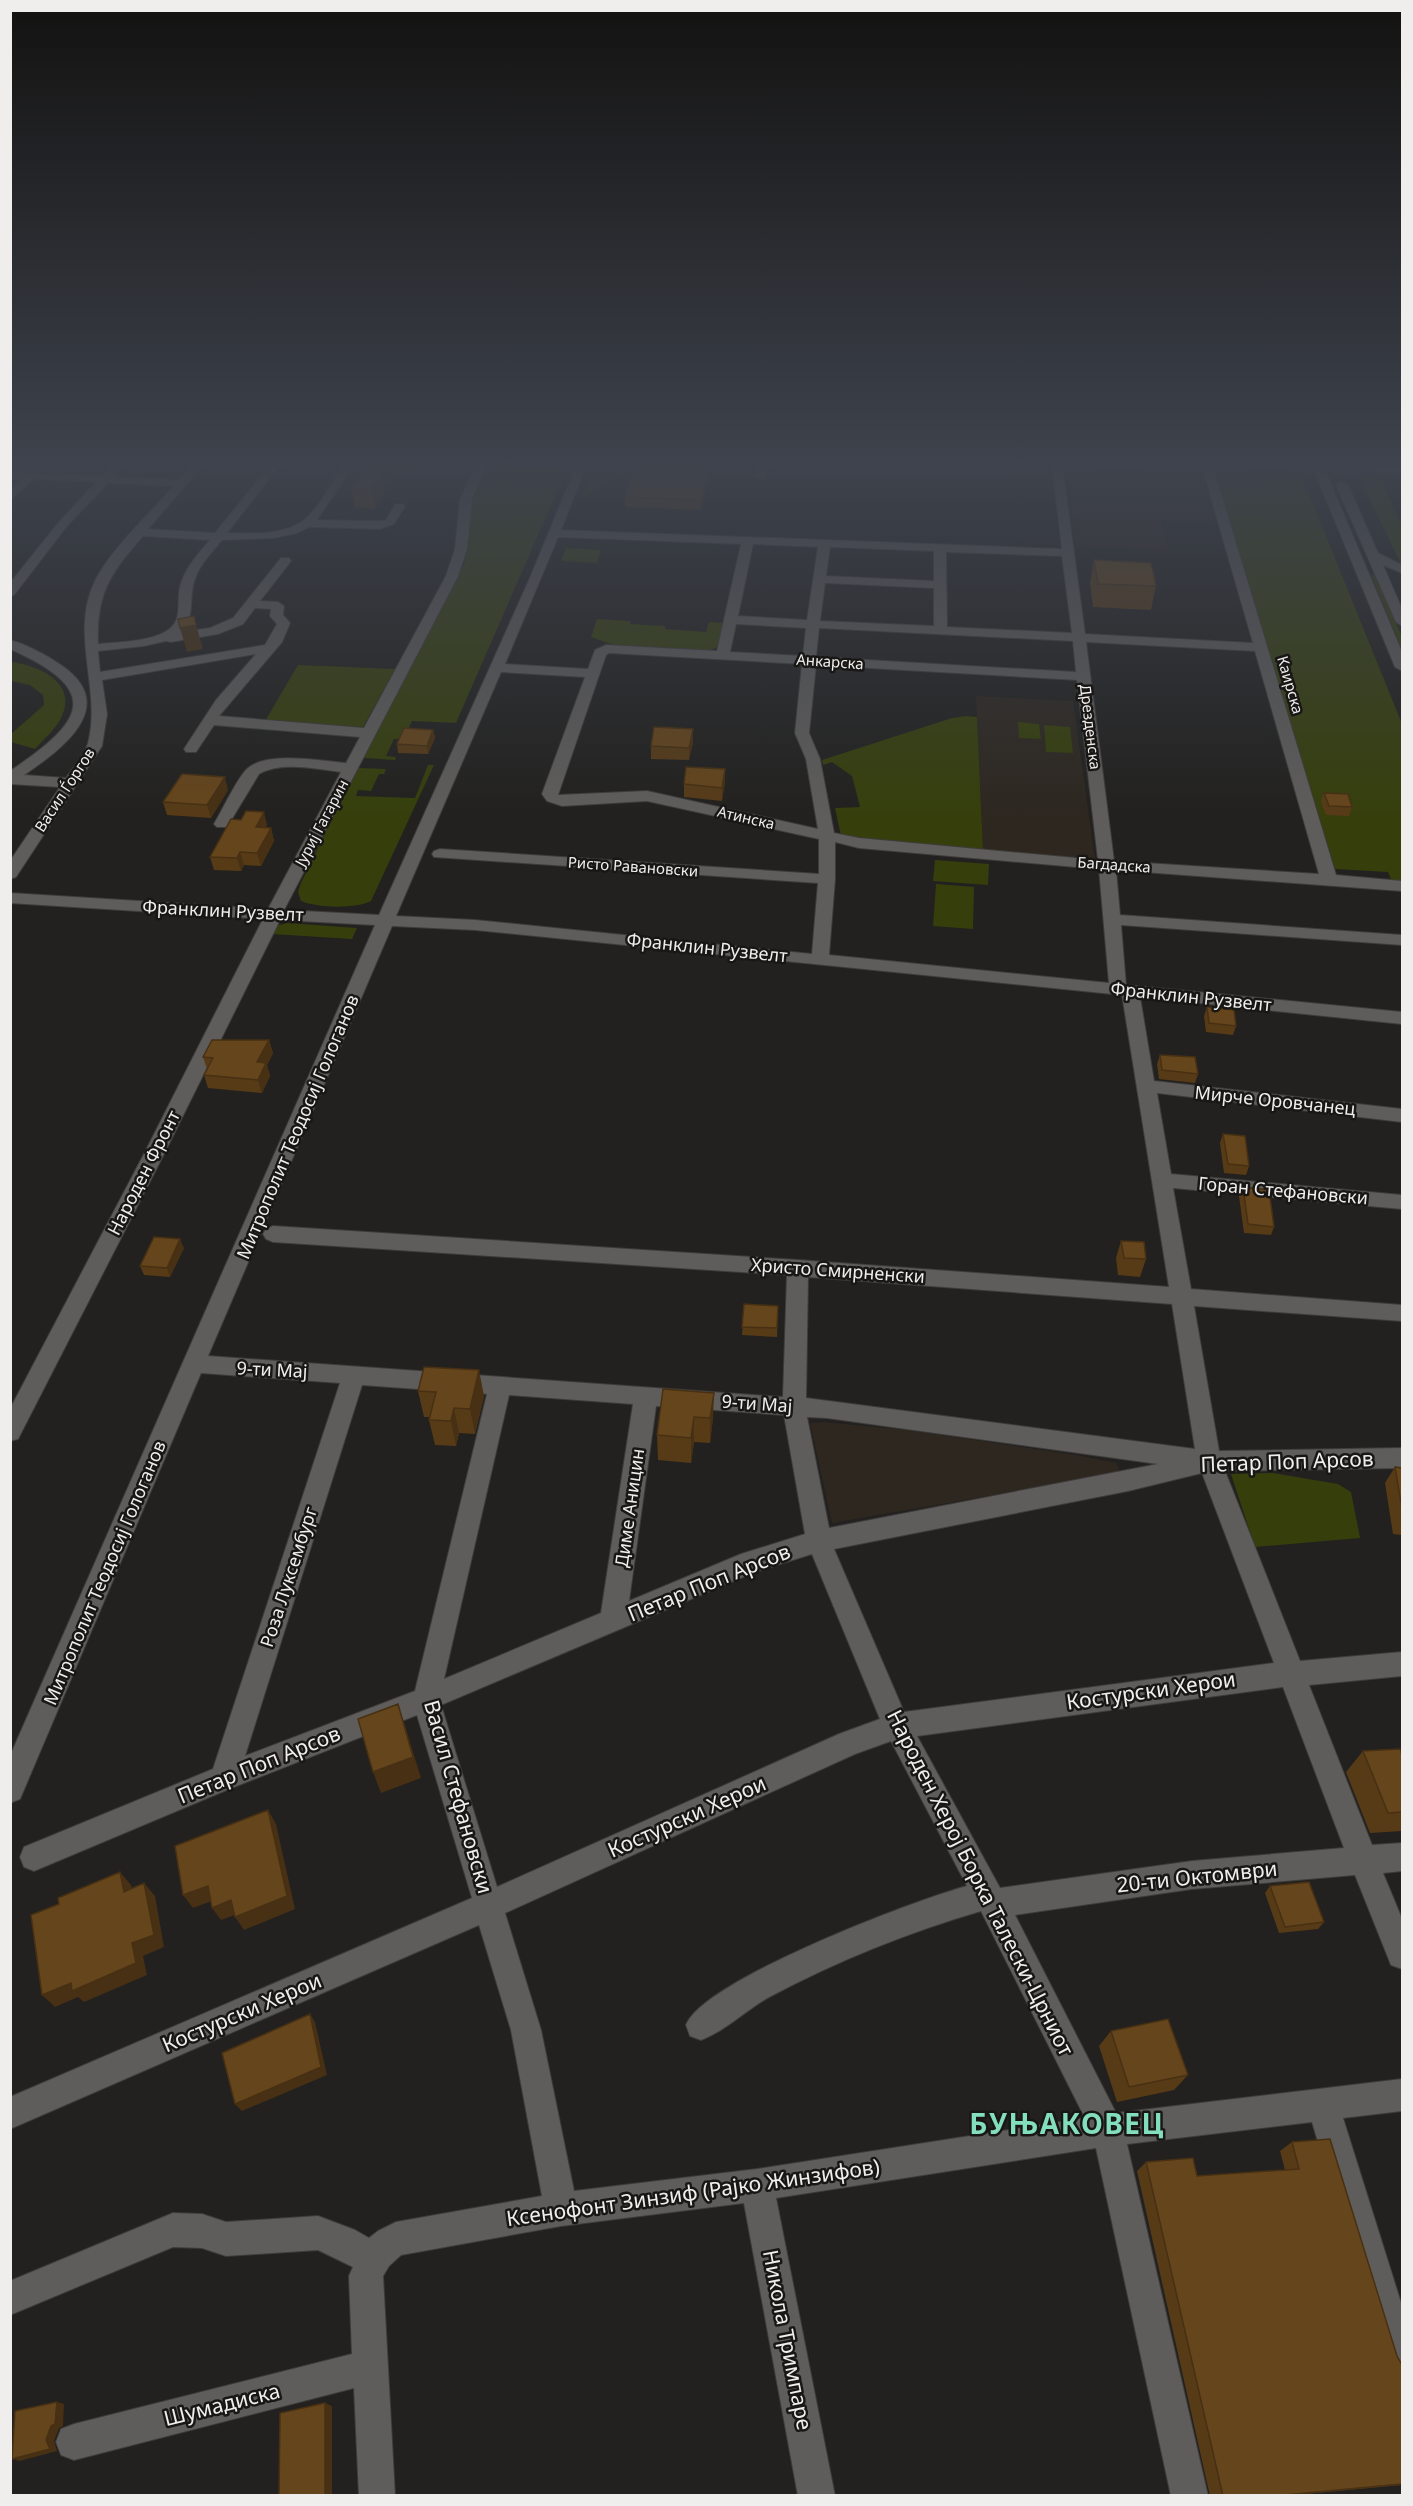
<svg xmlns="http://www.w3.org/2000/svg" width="1413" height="2506" font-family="'Noto Sans',sans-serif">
	<rect width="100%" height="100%" fill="#22211f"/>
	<path fill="#2d2720" d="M1065 466 1204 472 1219 523 1161 520 1168 550 1076 546Z
		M976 696 1073 701 1095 859 983 850Z
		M823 1422 906 1430 1076 1455 1117 1463 1120 1473 832 1523 810 1423Z"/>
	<path fill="#363f0c" d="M490 464H569L456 723 412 721 404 739H394L386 756 396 757 395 760 365 758 363 756 366 748 464 564 468 548 471 505Z
		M594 470 612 471 608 483 583 496Z
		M1213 470 1301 474 1402 724V885L1393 884 1388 872 1335 869Z
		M1359 477 1380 478 1402 526V566Z
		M566 548 601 550 597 563 561 561Z
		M1371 575H1377L1402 637V650Z
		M597 619 631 621 630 624 665 626V629L706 632 709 622 724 623 719 646 709 651 614 645 591 637Z
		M11 662C38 665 77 682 62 716 57 728 44 739 35 749L11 742V734L44 705 43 695 30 685 11 681Z
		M298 665 395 669 363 727 265 721Z
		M966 716 977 717 983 850 903 844 841 836 835 808 860 807 852 776 832 762 823 765 822 760 952 718Z
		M1018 722 1039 724 1041 739 1019 738Z
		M1044 725 1070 727 1073 753 1046 752Z
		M428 765H434L371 901C356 909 317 908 301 901L298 892 301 883 357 768 386 769 384 774H379L371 791 358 790 356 796 415 798Z
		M935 860 989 864 988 885 933 881Z
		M936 884 974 887 973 929 933 926Z
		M284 924 287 923 357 928 352 939 272 934 279 925Z
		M1273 1473 1338 1484 1351 1492 1360 1538 1255 1547 1231 1474Z"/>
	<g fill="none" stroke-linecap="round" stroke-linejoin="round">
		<g stroke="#3e3c3b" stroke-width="2">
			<path id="minor" d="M114 464H125L114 477 179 480 193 464H204L148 529 215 533 271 464H281L227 533C251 533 283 536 304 520 321 506 332 481 345 464H355L317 520 379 521 386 520 395 504H403L405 506 394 524 380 529 309 527 297 533 274 538 222 540C212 552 200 564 195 579 188 596 196 619 181 632L210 628 233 618 281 558H289L291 561 260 601 278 602 284 606 283 615 290 623 282 642 219 716 364 728 446 576 455 549 460 499 477 464H487L472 499 467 549 458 576 284 910 379 915 529 580 577 464H587L561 530 1062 549 1052 464H1062L1085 634 1253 643 1203 470 1096 467 1091 464H1204L1213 467 1336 875 1402 881V891L1116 870 1120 915 1402 935V945L1121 925 1126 985 1402 1012V1024L1140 997 1154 1081 1402 1109V1122L1157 1093 1171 1174 1402 1195V1209L1173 1188 1191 1289 1402 1305V1321L1194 1306 1219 1451 1402 1448V1468L1225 1471 1300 1661 1402 1652V1676L1309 1685 1372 1845 1402 1843V1871L1383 1873 1402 1919V1969L1391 1965 1355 1875 1192 1889 1015 1915 1116 2113 1402 2079V2111L1343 2118 1402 2306V2378L1390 2372 1384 2360 1312 2122 1127 2144 1208 2496H1171L1096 2148 776 2198 835 2496H798L744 2203 561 2226 401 2255 389 2266 383 2276 395 2496H359L354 2388 74 2460 61 2455 56 2442 61 2429 74 2424 352 2354 349 2276 353 2267 318 2250 226 2256 202 2248 173 2247 10 2315V2281L173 2213 202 2214 226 2222 318 2216 355 2230 369 2238 378 2231 396 2222 542 2196 511 2030 479 1925 10 2129V2097L472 1898 417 1715 229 1789 34 1871 24 1867 20 1857 24 1847 213 1769 340 1383 201 1373 20 1799 10 1803V1756L375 925 280 920 164 1154 18 1439 10 1441V1409L144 1154 263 919 10 903V893L268 909 341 772C316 769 282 761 259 774L227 827H217L214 824C222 811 238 776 248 768 268 751 322 761 346 763L360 737 214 725 196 752H186L184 749 216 700 256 654 102 680 107 714 102 746 16 877 10 879V861L60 787 10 784V771C83 722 105 691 10 649V640C28 645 46 655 61 665 121 706 62 749 24 775L66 778C73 768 85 755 88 743 102 690 69 634 95 581 110 550 150 513 174 486L108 483 67 526 14 595 10 596V583L59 522 96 482 34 479 10 500V490L22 479 10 478V472L102 476ZM143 536 210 540C198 554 184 569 180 587 177 599 181 615 174 624 162 642 117 642 98 644 96 593 111 572 143 536ZM558 537 741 544 717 651 606 645 595 650 588 669 505 664ZM753 544 818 547 807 620 738 616ZM830 547 934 551V581L826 576ZM946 552 1062 556 1072 633 947 627ZM825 583 934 588V626L820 621ZM255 608 271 609 270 616 277 624 265 645 100 672 98 651 144 646 166 641 171 642 218 634 243 624ZM736 624 806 628 803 656 730 652ZM819 628 1073 641 1076 672 816 657ZM1086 642 1255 651 1319 874 1114 861ZM609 653 802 664 795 733 806 759 818 829 647 791 558 795 606 655ZM816 665 1077 680 1098 860 859 838 834 833 820 759 809 733ZM501 672 585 677 542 794 547 801 562 806 647 801 819 839V874L440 849 434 851 432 854 434 857 818 883 812 954 475 920 396 916ZM835 842 859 848 1099 869 1109 983 829 955 835 879ZM392 926 475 930 1122 995 1169 1287 798 1260 273 1226 266 1229 263 1234 266 1239 273 1242 787 1275 783 1397 208 1356ZM808 1277 1172 1304 1195 1449 806 1398ZM362 1385 487 1394 415 1691 245 1756ZM509 1395 633 1404 601 1613 444 1679ZM656 1406 784 1415 805 1534 741 1554 629 1601ZM807 1417 827 1418 1158 1464 829 1528ZM1202 1473 1274 1663 904 1712 834 1549 1128 1491ZM812 1554 880 1719 839 1734 497 1887 441 1705 755 1572ZM1283 1687 1344 1848 1192 1861 1000 1888 917 1736ZM891 1741 967 1886C915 1900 704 1980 686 2025L690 2036 701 2040C727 2030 747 2009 771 1996 837 1961 909 1932 981 1911L1085 2118 757 2169 574 2191 541 2030 505 1913 855 1754Z
				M758 464H768L765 478 761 479 755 476Z
				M1247 464 1402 467V473L1325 470 1402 652V671L1395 667 1314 470 1252 467Z
				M1342 482 1348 485 1378 553 1402 565V573L1383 565 1402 609V626L1396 622 1336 485Z"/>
		</g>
		<use href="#minor" fill="#5f5d5b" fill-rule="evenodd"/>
	</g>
	<path fill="#573b17" d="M368 464H414L415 472 398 471 375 509 355 508 352 489Z
		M713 464 700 510 625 507V497Z
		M1094 560 1156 586 1151 610 1093 607 1090 583Z
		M693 729V742L689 760 651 759V746Z
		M433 730 435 738 428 754 398 753 397 744Z
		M725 782 722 801 684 797V784Z
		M228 790 211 818 167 815 163 802Z
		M1324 793 1352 807 1349 816 1326 815 1321 802Z
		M267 825 266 827 271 828 274 841 261 866 244 865 241 871 214 870 210 857Z
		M1207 1007 1236 1026 1233 1035 1206 1032 1204 1016Z
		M269 1040 273 1053 267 1065 270 1076 262 1093 208 1088 204 1075 207 1069 203 1057Z
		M1160 1055 1198 1074 1195 1083 1159 1079 1157 1064Z
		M1223 1134 1249 1166 1246 1175 1224 1173 1220 1143Z
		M1243 1187 1274 1227 1271 1235 1244 1233 1239 1196Z
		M1121 1241 1146 1259 1140 1277 1118 1275 1116 1258Z
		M184 1248 170 1277 144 1275 140 1266Z
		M744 1304 778 1306 777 1337 742 1335Z
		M663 1389 713 1418 710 1443 694 1442 691 1463 658 1460 657 1435Z
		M418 1391 484 1396 475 1434 459 1433 456 1446 435 1445 429 1420V1417H424Z
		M1395 1467 1402 1468V1535L1393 1534 1385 1483Z
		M1363 1751 1402 1755V1831L1370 1833 1346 1772Z
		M1270 1886 1324 1922 1318 1929 1279 1933 1265 1893Z
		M1111 2031 1188 2075 1174 2090 1117 2102 1099 2046Z
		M1292 2142 1402 2365V2485L1285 2496H1210L1137 2171 1146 2162 1197 2176 1285 2170 1280 2151Z"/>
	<path fill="#473013" d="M388 464H397L398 471 375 509 372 489Z
		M711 464H713L700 510V500Z
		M196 625 203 649 187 652 180 628Z
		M693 729V742L689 760V748Z
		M433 730 435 738 428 754 427 746Z
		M725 769V782L722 801V788Z
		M225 777 228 790 211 818 207 805Z
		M264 812 267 825 259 840 256 827Z
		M271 828 274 841 261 866 257 853Z
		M240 852 244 865 241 871 237 858Z
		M269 1040 273 1053 267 1065 270 1076 262 1093 258 1080 257 1062Z
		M180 1239 184 1248 170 1277 167 1268Z
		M479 1370 484 1396 475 1434 470 1409Z
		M714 1393 713 1418 710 1443V1418Z
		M454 1408 459 1433 456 1446 451 1421Z
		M694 1417V1442L691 1463V1438Z
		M398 1704 405 1726 421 1778 381 1793 373 1772Z
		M268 1810 276 1824 295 1909 244 1930 235 1917Z
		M120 1872 131 1885 135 1904 124 1892Z
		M144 1883 155 1896 164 1947 143 1956 147 1975 84 2002 78 1997 55 2007 42 1995 71 1983 132 1943Z
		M208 1886 217 1899 193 1908 183 1895Z
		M231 1900 240 1913 221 1920 212 1908Z
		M310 2014 315 2022 327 2075 242 2111 235 2104Z
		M57 2402 64 2404 63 2426 59 2428 54 2441 57 2451 20 2461 12 2459 46 2440Z
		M325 2403 332 2406V2496H325Z"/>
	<path fill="#65451b" stroke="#473013" stroke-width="1.5" d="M368 464H388L372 489H352Z
		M636 464H711L700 500 625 497Z
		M1094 560 1151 563 1156 586 1098 584Z
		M194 616 196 625 180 628 178 619Z
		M654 727 693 729 689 748 651 746Z
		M404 728 433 730 427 746 397 744Z
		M686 767 725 769 722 788 684 784Z
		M182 774 225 777 207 805 163 802Z
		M1324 793 1348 794 1352 807 1329 806Z
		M246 811 264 812 256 827 271 828 257 853 240 852 237 858 210 857 231 819 241 820Z
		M1207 1007 1234 1010 1236 1026 1209 1023Z
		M212 1040H269L257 1062 266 1063 258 1080 204 1075 213 1058 203 1057Z
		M1160 1055 1195 1057 1198 1074 1162 1070Z
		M1223 1134 1245 1136 1249 1166 1228 1164Z
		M1243 1187 1269 1190 1274 1227 1248 1224Z
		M154 1237 180 1239 167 1268 140 1266Z
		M1121 1241 1144 1242 1146 1259 1124 1258Z
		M744 1304 778 1306 777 1328 742 1327Z
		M424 1367 479 1370 470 1409 454 1408 451 1421 429 1420 436 1392 418 1391Z
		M663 1389 714 1393 710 1418 694 1417 691 1438 657 1435Z
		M1395 1467 1402 1468V1509Z
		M398 1704 413 1757 373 1772 358 1719Z
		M1400 1749 1402 1755V1812L1388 1813 1363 1751Z
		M268 1810 287 1896 235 1917 231 1900 212 1908 208 1886 183 1895 175 1846Z
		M120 1872 124 1892 144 1883 154 1935 132 1943 136 1963 72 1991 71 1983 42 1995 31 1915 59 1904 58 1898Z
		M1309 1882 1324 1922 1285 1927 1270 1886Z
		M310 2014 321 2067 235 2104 222 2053Z
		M1168 2019 1188 2075 1129 2087 1111 2031Z
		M1330 2139 1397 2356 1402 2365V2484L1274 2496H1223L1146 2162 1193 2158 1197 2176 1299 2169 1292 2142Z
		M57 2402 55 2424 51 2426 46 2440 50 2449 12 2459 15 2411Z
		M325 2403V2496H279L280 2413Z"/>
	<linearGradient id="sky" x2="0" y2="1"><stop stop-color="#131211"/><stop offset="0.57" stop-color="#3e434d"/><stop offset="1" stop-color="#3e434d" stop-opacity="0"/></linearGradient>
	<rect width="1413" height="814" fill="url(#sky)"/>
	<g text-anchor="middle" stroke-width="5" stroke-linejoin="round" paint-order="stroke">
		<g font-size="15" fill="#efeeec" stroke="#191715">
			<text transform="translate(830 662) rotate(4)" y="5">Анкарска</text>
			<text transform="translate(1290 685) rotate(74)" y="5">Каирска</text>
			<text transform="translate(1090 727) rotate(83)" y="5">Дрезденска</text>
			<text transform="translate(65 790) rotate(-57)" y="5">Васил Ѓоргов</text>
			<text transform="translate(746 818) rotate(13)" y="5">Атинска</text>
			<text transform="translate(322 823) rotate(-62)" y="5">Јуриј Гагарин</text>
			<text transform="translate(1114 865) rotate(4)" y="5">Багдадска</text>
			<text transform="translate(633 867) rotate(4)" y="5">Ристо Равановски</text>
		</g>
		<g font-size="18" fill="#efeeec" stroke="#191715">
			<text transform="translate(223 911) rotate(3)" y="6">Франклин Рузвелт</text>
			<text transform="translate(707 948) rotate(6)" y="6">Франклин Рузвелт</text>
			<text transform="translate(1191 997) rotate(6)" y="6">Франклин Рузвелт</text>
			<text transform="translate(1275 1101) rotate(6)" y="6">Мирче Оровчанец</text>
			<text transform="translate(298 1127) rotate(-67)" y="6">Митрополит Теодосиј Гологанов</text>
			<text transform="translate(144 1173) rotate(-63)" y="6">Народен Фронт</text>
			<text transform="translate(1283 1191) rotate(5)" y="6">Горан Стефановски</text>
			<text transform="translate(838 1271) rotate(4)" y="6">Христо Смирненски</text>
			<text transform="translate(272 1370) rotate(3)" y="6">9-ти Мај</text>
			<text transform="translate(757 1404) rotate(4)" y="6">9-ти Мај</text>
			<text transform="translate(630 1508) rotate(-82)" y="6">Диме Аницин</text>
			<text transform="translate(105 1573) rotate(-67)" y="6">Митрополит Теодосиј Гологанов</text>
			<text transform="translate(289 1577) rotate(-72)" y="6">Роза Луксембург</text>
		</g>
		<g font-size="21" fill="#efeeec" stroke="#191715">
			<text transform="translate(1287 1462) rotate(-2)" y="7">Петар Поп Арсов</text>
			<text transform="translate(709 1583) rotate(-22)" y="7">Петар Поп Арсов</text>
			<text transform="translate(1151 1691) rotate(-8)" y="7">Костурски Херои</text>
			<text transform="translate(259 1765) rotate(-22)" y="7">Петар Поп Арсов</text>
			<text transform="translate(458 1797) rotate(74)" y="7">Васил Стефановски</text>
			<text transform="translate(687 1817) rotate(-24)" y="7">Костурски Херои</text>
			<text transform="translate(1197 1877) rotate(-6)" y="7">20-ти Октомври</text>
			<text transform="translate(980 1883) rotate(63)" y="7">Народен Херој Борка Талески-Црниот</text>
			<text transform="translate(242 2013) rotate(-23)" y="7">Костурски Херои</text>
			<text transform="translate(693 2193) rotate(-8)" y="7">Ксенофонт Зинзиф (Рајко Жинзифов)</text>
			<text transform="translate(787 2340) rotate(79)" y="7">Никола Тримпаре</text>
			<text transform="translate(222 2405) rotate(-14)" y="7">Шумадиска</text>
		</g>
		<g font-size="28" font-weight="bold" letter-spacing="1.5" fill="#82debe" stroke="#191715">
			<text x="1067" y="2134">БУЊАКОВЕЦ</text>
		</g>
	</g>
	<rect width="1413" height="2506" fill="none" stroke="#efeeec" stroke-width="24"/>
</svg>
